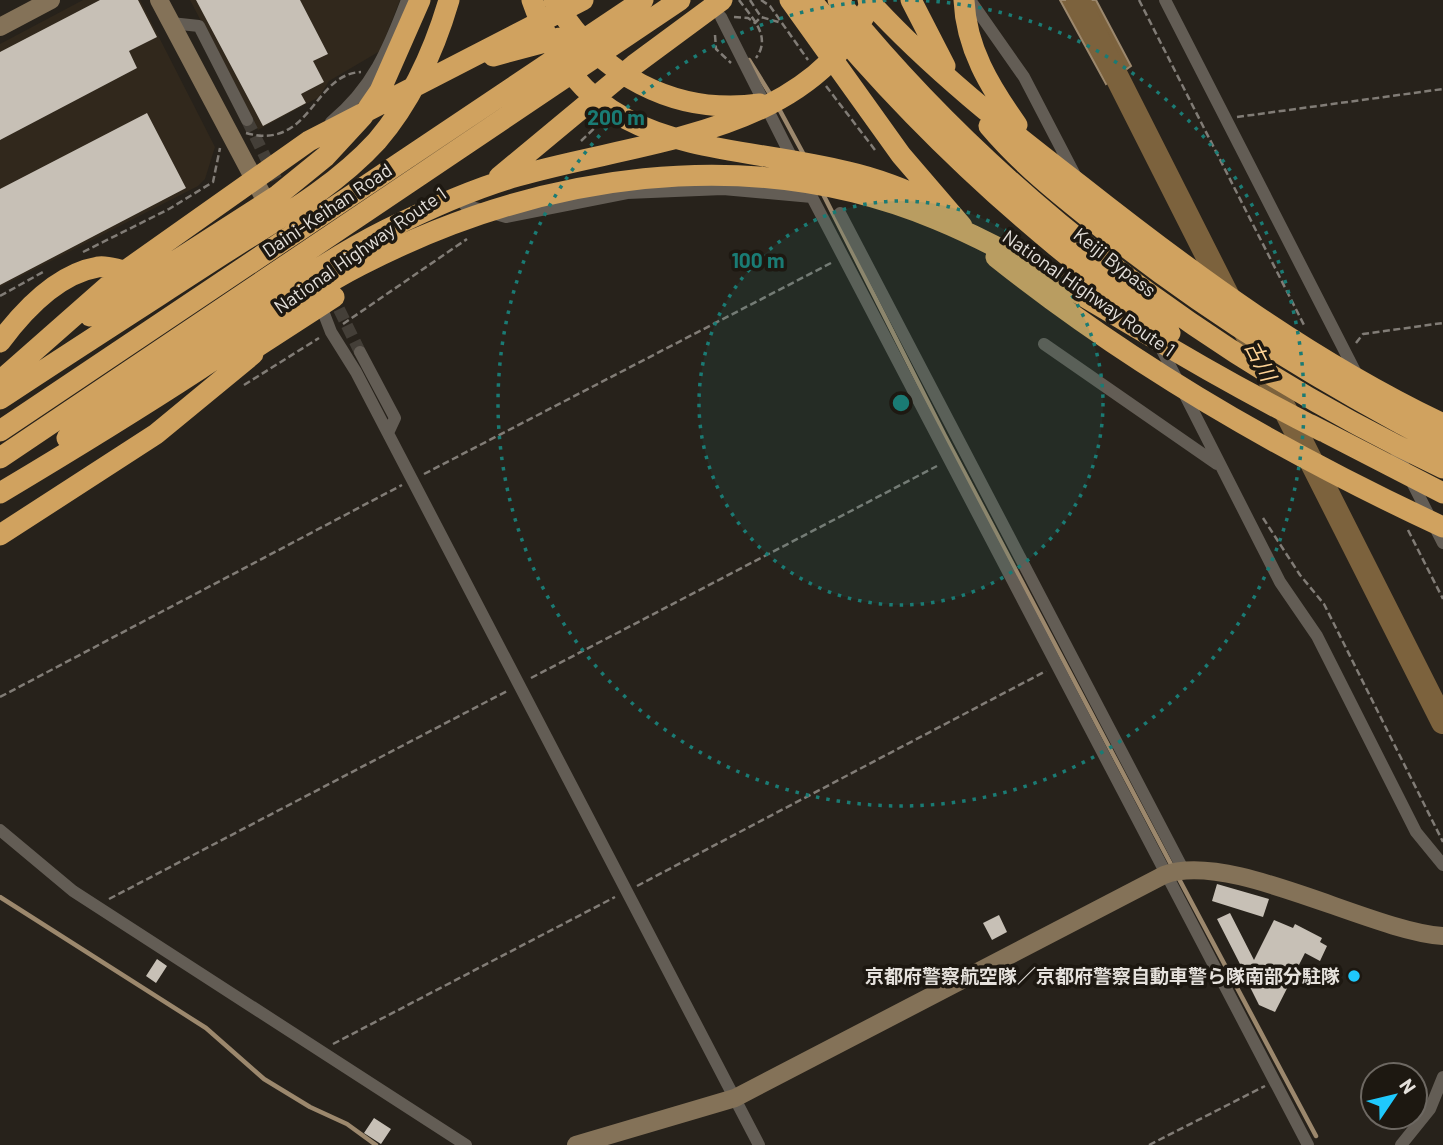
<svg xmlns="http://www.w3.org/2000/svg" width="1443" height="1145" font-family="Barlow,'Noto Sans JP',sans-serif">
	<rect width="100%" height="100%" fill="#27221b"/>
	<path fill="#31281c" d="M83 0H140L215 147 205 179 198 186 0 287V44Z
		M190 0H400L380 51 329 81 319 97 258 130Z"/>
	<path fill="#7c623d" stroke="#9c886d" stroke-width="2" d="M1060 0H1096L1131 66 1106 84Z"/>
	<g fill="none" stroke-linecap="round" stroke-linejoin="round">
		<path stroke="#9c886d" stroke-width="4.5" d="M749 60 772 97
			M778 107 804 155
			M823 194 945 436 1174 870
			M1178 877 1316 1136
			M0 897 206 1028 264 1079 310 1107 347 1124 376 1145"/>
		<path stroke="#7c623d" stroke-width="24" d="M1078 0 1443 722"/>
	</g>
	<path fill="#c7c0b6" d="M100 0H138L157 37 129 51 137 68 0 140V52Z
		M196 0H300L328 54 313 61 324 82 301 94 306 103 263 126Z
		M147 113 186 188 0 285V189Z
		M1217 884 1269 899 1263 917 1212 901Z
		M1230 913 1254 960 1274 920 1293 928 1295 924 1322 938 1320 942 1327 946 1320 961 1305 953 1275 1012 1259 1005 1247 981 1253 970 1240 964 1217 919Z
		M999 915 1007 932 992 940 983 923Z
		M157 959 167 966 156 983 146 976Z
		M374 1118 391 1129 381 1144 364 1133Z"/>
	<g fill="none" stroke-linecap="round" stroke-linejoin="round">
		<path stroke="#443f38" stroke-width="12" stroke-dasharray="12 6" stroke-linecap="butt" d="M247 120 284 195
			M331 293 360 352"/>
		<path stroke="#817c76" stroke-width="2.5" stroke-dasharray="7 3.5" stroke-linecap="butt" d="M739 0C752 18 772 36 756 58
			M750 0 761 17 782 23
			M761 0 770 6 808 60
			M1139 0 1304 325
			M734 17 748 18 755 23 761 17
			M715 35 716 49 731 63
			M826 86 875 150
			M1237 117 1443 89
			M246 133C311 151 313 74 361 72
			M581 141 601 122
			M83 252 169 209 213 182 220 148
			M0 296 43 272
			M343 324 467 239
			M1356 343 1363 334 1443 323
			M244 385 319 338
			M424 474 831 263
			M1263 518 1300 575 1324 604 1443 842
			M1408 530 1443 599
			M531 678 937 466
			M0 697 402 485
			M637 886 1046 671
			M109 899 509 690
			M333 1044 615 897
			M1149 1145 1265 1086"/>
		<path stroke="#635d55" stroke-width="12" d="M970 0 1024 77 1076 177
			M1165 0 1358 377
			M721 17 795 164
			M171 23 199 26 247 120
			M331 122C373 87 388 50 407 0
			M803 180 1308 1145
			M465 205 506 217 627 193 723 189 812 197
			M840 213 1184 871
			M321 306 331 332 356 372 759 1145
			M1044 344 1217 464
			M1159 344 1280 582 1317 636 1416 832 1443 865
			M360 352 395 418 388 433
			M1392 443 1443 543
			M0 830 73 891 466 1145
			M1401 1145 1430 1109 1443 1077"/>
		<path stroke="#847258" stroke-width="18" d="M159 0 272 213
			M0 27 51 0
			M576 1145 735 1098 1164 875C1230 850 1370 931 1443 936"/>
		<path stroke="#d0a25f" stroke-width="21" d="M532 0C588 160 713 139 848 172 879 179 909 191 938 205
			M554 0C597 74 674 116 760 104
			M790 0 901 155 962 226
			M811 0C914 126 1036 239 1170 333
			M838 0C997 197 1214 360 1443 468
			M868 0C931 69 1006 128 1080 185 1194 275 1311 361 1443 424
			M911 0 945 66
			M964 0C966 48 990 87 1017 125
			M493 56 560 38
			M989 126C1021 164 1060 195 1099 226 1206 312 1322 383 1443 446
			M499 177 634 65 722 0
			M996 257C1131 365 1286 454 1443 527
			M90 316 278 195 326 156 362 117 380 91 420 0
			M0 342C23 311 57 274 98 267 106 265 117 270 125 271
			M238 359 334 297
			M0 381 125 271 309 141 583 0
			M0 399C74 350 149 302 223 254 276 220 334 188 377 141 412 100 434 51 449 0
			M1311 425 1443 493
			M0 431 643 0
			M67 438C124 399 181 361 238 322 286 290 334 256 386 230 428 209 472 189 518 176 641 140 813 136 872 0
			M0 458 680 0
			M0 493C67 453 134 412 200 369 253 334 304 294 361 265 537 174 748 141 936 219 1009 249 1074 291 1142 331 1201 367 1261 400 1322 431
			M0 535 156 434 253 354"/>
	</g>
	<circle cx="901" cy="403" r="202" fill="#1a7b74" fill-opacity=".12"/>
	<g fill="none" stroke="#1a7b74" stroke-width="3.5" stroke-dasharray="3.5 7">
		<circle cx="901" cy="403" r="202"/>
		<path d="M905 0A403 403 0 1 1 897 0"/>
	</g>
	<circle fill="#1fc9fd" stroke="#1d1811" stroke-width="2.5" cx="1354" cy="976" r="7"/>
	<g text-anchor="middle" stroke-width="7" stroke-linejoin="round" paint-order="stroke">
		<g font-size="19" fill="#e5e1dc" stroke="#1d1811">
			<text transform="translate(327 210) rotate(-34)" y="7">Daini-Keihan Road</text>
			<text transform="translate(360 250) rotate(-35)" y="7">National Highway Route 1</text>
			<text transform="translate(1115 262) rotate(38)" y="7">Keiji Bypass</text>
			<text transform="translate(1089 293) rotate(35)" y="7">National Highway Route 1</text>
		</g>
		<g font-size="19" font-weight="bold" fill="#e5e1dc" stroke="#1d1811" text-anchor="end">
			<text x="1340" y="983">京都府警察航空隊／京都府警察自動車警ら隊南部分駐隊</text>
		</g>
		<g font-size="21" font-style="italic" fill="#ffd396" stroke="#1d1811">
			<text transform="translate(1260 361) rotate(63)" y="7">古川</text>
		</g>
	</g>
	<circle cx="901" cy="403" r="10" fill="#1a7b74" stroke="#1d1811" stroke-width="3.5"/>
	<g font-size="21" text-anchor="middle" font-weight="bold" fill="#1a7b74" stroke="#1d1811" stroke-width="7" stroke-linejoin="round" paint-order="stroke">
		<text x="616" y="125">200 m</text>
		<text x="758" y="268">100 m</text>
	</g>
	<g transform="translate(1394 1096) rotate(55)"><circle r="33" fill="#1d1811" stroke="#6d6862" stroke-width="2"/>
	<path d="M0-5L12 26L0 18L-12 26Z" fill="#1fc9fd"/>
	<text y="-10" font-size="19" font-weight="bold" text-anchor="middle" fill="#e5e1dc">N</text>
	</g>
</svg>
